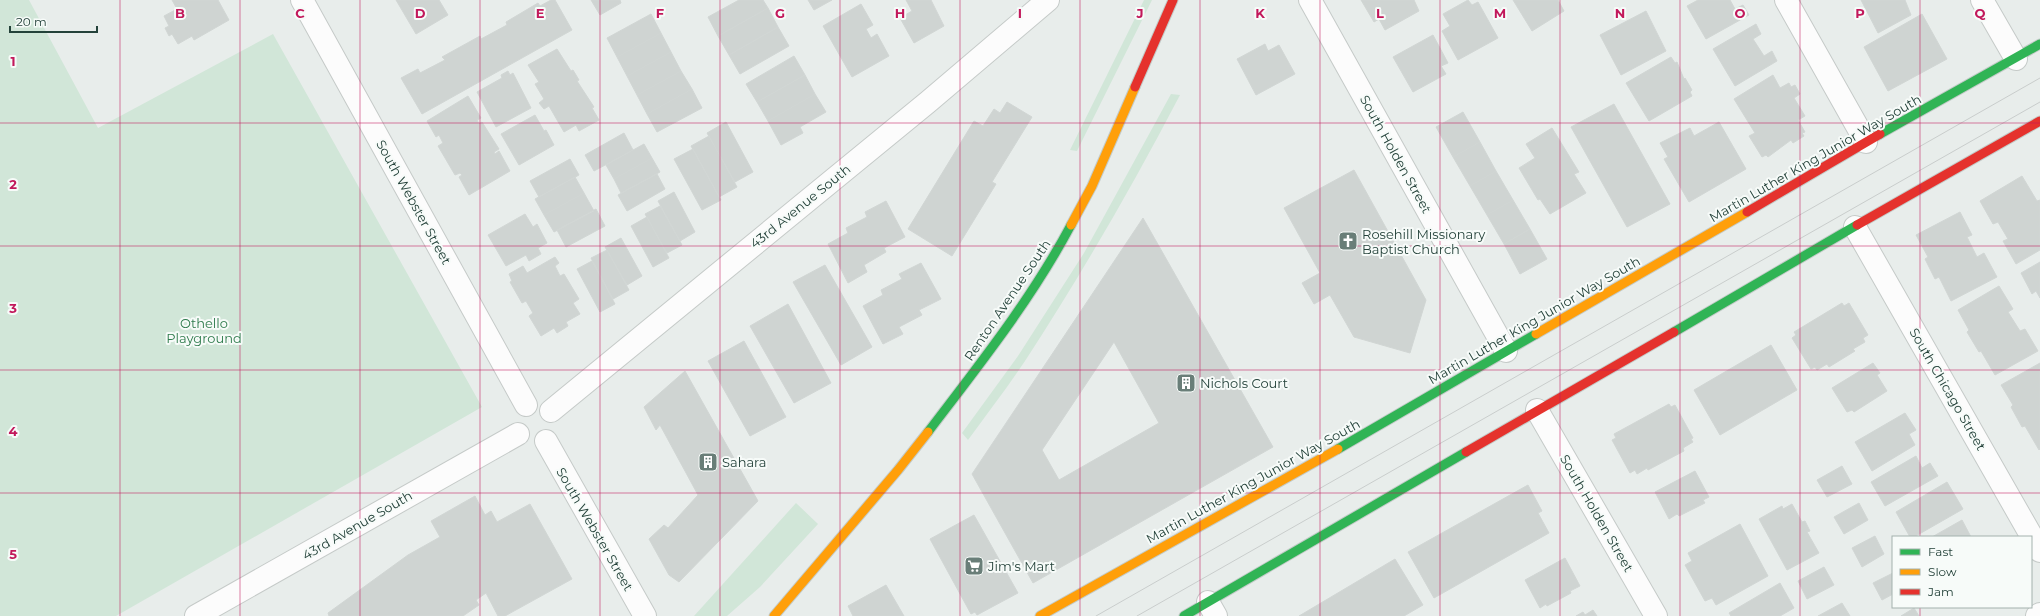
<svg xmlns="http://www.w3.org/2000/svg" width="2040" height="616" font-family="Montserrat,sans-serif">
	<rect width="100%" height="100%" fill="#e8edeb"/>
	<path fill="#d1e6d8" d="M0 0H29L98 128 273 34 482 407 116 616H0Z
		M1144 0H1152L1077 151 1070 150Z
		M1171 94 1180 95C1132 187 1081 275 1025 361 1007 388 987 414 968 440L962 433 1018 356 1084 253Z
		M796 503 818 524 760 587 727 616H694Z"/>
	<path fill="#cfd4d2" stroke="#d1d6d4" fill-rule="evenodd" d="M172 0H218L229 20 194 40 192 36 178 44 172 34 169 36 165 28 169 26 164 16 177 9Z
		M396 0H439L448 15 416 34Z
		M551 0H555L572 30 422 114 401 78 418 69 420 73 445 60 442 57 480 36 481 39 507 25 506 22 538 3 540 6Z
		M591 0H620L621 3 600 15Z
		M739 0H763L768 8 718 36 708 17Z
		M808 0H832L814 10Z
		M906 0H931L944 26 914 43 900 18 912 11Z
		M1361 0H1414L1419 11 1385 30 1379 19 1374 22Z
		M1468 0 1472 5 1478 2 1498 38 1458 60 1442 31 1450 26 1443 14Z
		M1513 0H1558L1564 11 1532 31Z
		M1698 0H1730L1735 9 1743 5 1749 15 1706 39 1687 6Z
		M1861 0H1905L1911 15 1878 33Z
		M861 4 873 25 866 29 871 38 877 34 889 56 852 77 823 26Z
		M768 8 778 27 729 55 718 36Z
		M1646 11 1666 51 1621 75 1600 35Z
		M651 14 661 33 617 57 607 38Z
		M1922 14 1947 59 1888 91 1864 47Z
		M1756 24 1761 34 1753 39 1764 56 1772 51 1777 61 1735 86 1713 49Z
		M778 27 789 46 740 74 729 55Z
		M661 33 671 52 627 76 617 57Z
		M1433 35 1448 63 1441 66 1446 74 1413 92 1393 57Z
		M1265 44 1268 51 1279 45 1295 74 1256 95 1237 59Z
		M557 49 571 71 573 70 579 80 577 81 594 107 592 108 599 120 579 131 576 125 564 132 549 106 544 109 539 103 544 99 535 84 539 82 528 65Z
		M671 52 681 71 637 95 627 76Z
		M794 56 805 75 757 102 746 84Z
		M1671 57 1675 63 1677 62 1684 79 1685 78 1692 90 1690 92 1692 96 1649 121 1626 83Z
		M508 71 510 75 513 73 531 108 496 127 477 92 502 78 501 75Z
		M681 71 692 89 647 114 637 95Z
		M805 75 815 94 768 121 757 102Z
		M1773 75 1780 88 1789 83 1791 87 1795 85 1800 94 1794 98 1805 116 1798 120 1805 132 1802 133 1804 136 1793 143 1791 140 1768 157 1766 155 1762 157 1749 136 1755 133 1734 99Z
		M692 89 702 108 657 132 647 114Z
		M815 94 826 112 800 127 803 133 781 145 768 121Z
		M468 96 481 118 477 120 479 124 482 122 499 149 494 152 495 154 499 151 510 171 469 195 459 177 462 175 460 173 455 175 438 146 443 143 439 135 436 137 427 121Z
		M1007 102 1032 117 992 182 996 184 952 256 908 229 974 121 983 126 994 109 1000 113Z
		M1614 104 1670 204 1627 227 1571 127Z
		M1463 112 1480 142 1453 157 1436 127Z
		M535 115 544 131 546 130 554 145 519 165 501 134Z
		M726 122 753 172 735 182 707 133Z
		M1719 122 1746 169 1689 202 1664 159 1668 157 1660 143 1690 128 1694 136Z
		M1552 128 1579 172 1574 174 1586 193 1550 214 1540 199 1538 200 1519 168 1535 158 1526 144Z
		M624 133 633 150 594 171 585 155Z
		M709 136 737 187 719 197 691 146Z
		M1480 142 1496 171 1470 186 1453 157Z
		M644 144 652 158 614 179 606 165Z
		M693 149 721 200 702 210 674 159Z
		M652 158 660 172 621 193 614 179Z
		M570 159 579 175 539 197 530 181Z
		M1354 170 1426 300 1410 353 1354 337 1330 295 1314 304 1302 283 1320 273 1284 208Z
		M1496 171 1513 200 1487 215 1470 186Z
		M657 174 665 189 627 211 618 195Z
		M2022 176 2037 201 2040 200V250L2016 264 2003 241 2008 239 1998 222 1993 224 1980 201Z
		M575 177 584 193 544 215 535 199Z
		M674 192 695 232 680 241 658 201Z
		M584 193 594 211 554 232 544 215Z
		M1513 200 1530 229 1504 244 1487 215Z
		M886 201 905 237 884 248 886 252 864 265 867 272 848 283 828 244 848 233 846 228 867 217 865 212Z
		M660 206 682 245 667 253 645 214Z
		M596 209 605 226 566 247 557 230Z
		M1960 212 1972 235 1967 237 1977 257 1984 253 1997 277 1951 301 1939 277 1935 279 1925 259 1928 257 1916 235Z
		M525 214 533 227 537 224 547 243 538 248 541 254 529 261 526 255 506 266 488 235Z
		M647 217 669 258 653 267 631 226Z
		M1143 218 1273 447 1033 583 972 474ZM1114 342 1159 423 1059 480 1042 450Z
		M1530 229 1547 259 1520 274 1504 244Z
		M621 238 642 276 627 285 605 247Z
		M607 250 629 290 613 299 591 258Z
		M555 257 559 263 555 266 560 276 564 274 579 299 573 303 580 314 566 322 568 326 557 333 554 328 541 336 529 316 533 313 526 301 522 303 510 282 512 281 509 274 523 266 527 273Z
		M592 261 615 304 600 312 577 269Z
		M2040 262V298L2036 291 2032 294 2021 273Z
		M921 263 941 299 919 310 922 315 899 327 903 334 883 344 863 306 883 295 881 290 902 279 899 274Z
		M825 265 872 347 841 365 793 282Z
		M1999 286 2013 309 2008 312 2020 331 2025 329 2038 351 1995 375 1981 351 1979 352 1967 332 1969 330 1958 310Z
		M1842 303 1844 306 1849 303 1868 335 1863 338 1865 342 1853 349 1855 351 1829 367 1827 364 1817 370 1815 367 1811 369 1792 338 1796 335 1794 332Z
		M788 304 831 383 794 403 750 326Z
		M744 341 786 417 750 436 708 361Z
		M1771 345 1797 390 1720 435 1694 390Z
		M1873 363 1880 373 1877 375 1887 391 1854 412 1852 410 1847 412 1832 388Z
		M2040 363V449L2039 450 2025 426 2022 427 2011 407 2013 405 2001 385Z
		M685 371 758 501 679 582 669 575 649 539 664 525 668 528 698 495 660 425 656 430 644 407Z
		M1669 404 1671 407 1675 405 1693 438 1691 439 1693 442 1683 448 1684 451 1648 470 1647 468 1637 474 1635 470 1630 473 1612 440 1616 438 1614 434Z
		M1905 413 1916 430 1909 434 1915 445 1872 471 1855 442Z
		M1916 456 1922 468 1930 463 1938 476 1885 506 1871 482Z
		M1842 466 1852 484 1827 497 1817 480Z
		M1695 471 1709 497 1703 500 1705 503 1679 516 1677 514 1669 519 1655 492Z
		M1947 482 1963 509 1914 537H1910L1896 512Z
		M1528 485 1542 511 1538 513 1549 533 1434 598 1408 552Z
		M475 496 485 515 491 511 497 522 530 504 572 579 505 616H498L486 593 476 600 479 605 463 616H329L328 613 408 555 440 537 431 521Z
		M1859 503 1868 520 1844 534 1834 517Z
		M1792 504 1802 522 1805 521 1810 531 1807 532 1819 553 1787 570 1759 519 1782 506 1783 509Z
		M974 515 1018 593 977 615 975 612 971 614 930 539Z
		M1962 520 1971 537H1932Z
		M1740 524 1768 576 1716 605 1712 598 1705 601 1685 565 1692 561 1688 553Z
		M1875 536 1884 554 1862 567 1852 548Z
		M1565 558 1580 586 1570 591 1571 593 1547 606 1546 604 1540 608 1525 580Z
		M1395 559 1423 605 1404 616H1299Z
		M1824 567 1834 585 1807 599 1798 581Z
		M1893 573V594L1882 600 1873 583Z
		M1780 583 1794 608 1780 616H1731L1729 613Z
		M886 585 904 616H853L848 606Z
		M1842 603 1850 616H1818Z
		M1914 608 1919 616H1901Z
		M1593 610 1597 616H1576L1583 612 1585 615Z"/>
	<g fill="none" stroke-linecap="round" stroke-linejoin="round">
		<g stroke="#c5cac8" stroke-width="24">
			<path id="street" d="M302 0 526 405
				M1310 0 1506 351
				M1786 0 1866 142
				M1982 0 2016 59
				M1855 227 2040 551
				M1537 410 1656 616
				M551 411 928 102 1048 0
				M546 441 645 616
				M1208 602 1216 616
				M196 616 518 434
				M2037 616 2040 614"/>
		</g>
		<g stroke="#c3cbc8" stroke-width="11">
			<path id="fast" d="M1880 134 2040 44
				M1674 332 1857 225
				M928 432C979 365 1031 300 1071 225
				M1338 449 1536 334
				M1184 616 1466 452"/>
		</g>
		<g stroke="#c3cbc8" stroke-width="11">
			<path id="slow" d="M1071 225 1092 186 1135 87
				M1536 334 1747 212
				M774 616 898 470 928 432
				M1040 616 1338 449"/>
		</g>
		<g stroke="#c3cbc8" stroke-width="11">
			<path id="jam" d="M1135 87 1173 0
				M1747 212 1880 134
				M1857 225 2040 121
				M1466 452 1674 332"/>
		</g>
		<use href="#street" stroke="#fcfcfc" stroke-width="22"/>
		<use href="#fast" stroke="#30b455" stroke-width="9"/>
		<use href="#slow" stroke="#ff9f0a" stroke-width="9"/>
		<use href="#jam" stroke="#e5322d" stroke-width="9"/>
		<path stroke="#c9cdcc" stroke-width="1" d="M1096 616 2040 78
			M1137 616 2040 102"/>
	</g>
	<path fill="none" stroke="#c2185b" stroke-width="1" stroke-opacity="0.55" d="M120 0V616M240 0V616M360 0V616M480 0V616M600 0V616M720 0V616M840 0V616M960 0V616M1080 0V616M1200 0V616M1320 0V616M1440 0V616M1560 0V616M1680 0V616M1800 0V616M1920 0V537M0 123H2040M0 246H2040M0 370H2040M0 493H2040M1920 607V616"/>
	<defs>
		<g id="church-square" transform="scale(1)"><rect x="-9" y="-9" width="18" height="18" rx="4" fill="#697e78" stroke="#f7fbf9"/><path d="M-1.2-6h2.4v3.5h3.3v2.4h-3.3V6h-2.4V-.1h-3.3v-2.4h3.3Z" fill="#fff"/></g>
		<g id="building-square" transform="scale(1)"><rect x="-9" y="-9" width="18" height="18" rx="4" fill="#697e78" stroke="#f7fbf9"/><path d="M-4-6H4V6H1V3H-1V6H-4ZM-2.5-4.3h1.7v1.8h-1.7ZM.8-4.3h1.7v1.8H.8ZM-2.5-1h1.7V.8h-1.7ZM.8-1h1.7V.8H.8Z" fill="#fff"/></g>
		<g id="supermarket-square" transform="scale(1)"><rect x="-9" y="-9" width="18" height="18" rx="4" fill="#697e78" stroke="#f7fbf9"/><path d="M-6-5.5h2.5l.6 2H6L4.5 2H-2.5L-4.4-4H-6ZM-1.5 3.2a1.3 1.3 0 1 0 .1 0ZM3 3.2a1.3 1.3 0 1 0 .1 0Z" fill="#fff"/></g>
	</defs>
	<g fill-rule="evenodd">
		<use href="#church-square" x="1348" y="241"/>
		<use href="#building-square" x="1186" y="383"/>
		<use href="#building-square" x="708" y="462"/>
		<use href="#supermarket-square" x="974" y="566"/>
	</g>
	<g text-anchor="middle" stroke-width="4" stroke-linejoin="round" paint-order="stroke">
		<g font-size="13" fill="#24423a" stroke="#f7fbf9">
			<text transform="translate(1396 154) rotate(61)" y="5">South Holden Street</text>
			<text transform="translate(1815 158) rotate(-30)" y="5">Martin Luther King Junior Way South</text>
			<text transform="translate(414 202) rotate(61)" y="5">South Webster Street</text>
			<text transform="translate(800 206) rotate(-39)" y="5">43rd Avenue South</text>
			<text transform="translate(1007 300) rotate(-56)" y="5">Renton Avenue South</text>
			<text transform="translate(1534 320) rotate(-30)" y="5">Martin Luther King Junior Way South</text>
			<text transform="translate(1948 389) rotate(60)" y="5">South Chicago Street</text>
			<text transform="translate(1253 481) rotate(-29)" y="5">Martin Luther King Junior Way South</text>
			<text transform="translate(1597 513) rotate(60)" y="5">South Holden Street</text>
			<text transform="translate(357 525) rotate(-30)" y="5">43rd Avenue South</text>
			<text transform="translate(595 529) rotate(60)" y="5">South Webster Street</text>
		</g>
		<g font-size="13" fill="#24423a" stroke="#f7fbf9" text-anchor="start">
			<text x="1362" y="239">Rosehill Missionary<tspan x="1362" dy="15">Baptist Church</tspan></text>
			<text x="1200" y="388">Nichols Court</text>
			<text x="722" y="467">Sahara</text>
			<text x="988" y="571">Jim's Mart</text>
		</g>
		<g font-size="13" fill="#2d7a4b" stroke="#f7fbf9">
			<text x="204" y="328">Othello<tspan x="204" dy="15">Playground</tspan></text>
		</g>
	</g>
	<g font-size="13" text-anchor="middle" font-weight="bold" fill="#c2185b" stroke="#f7fbf9" stroke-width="4" stroke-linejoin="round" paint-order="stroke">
		<text x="180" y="18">B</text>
		<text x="300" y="18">C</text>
		<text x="420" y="18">D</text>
		<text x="540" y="18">E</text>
		<text x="660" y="18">F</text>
		<text x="780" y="18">G</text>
		<text x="900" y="18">H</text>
		<text x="1020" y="18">I</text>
		<text x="1140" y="18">J</text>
		<text x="1260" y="18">K</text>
		<text x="1380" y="18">L</text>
		<text x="1500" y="18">M</text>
		<text x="1620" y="18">N</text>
		<text x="1740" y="18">O</text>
		<text x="1860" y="18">P</text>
		<text x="1980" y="18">Q</text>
		<text x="13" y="66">1</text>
		<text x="13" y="189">2</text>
		<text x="13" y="313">3</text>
		<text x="13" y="436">4</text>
		<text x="13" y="559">5</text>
	</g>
	<rect x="1892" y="536" width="140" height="72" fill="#f7fbf9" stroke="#a3b1ad"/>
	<rect x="1900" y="549" width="20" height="6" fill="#30b455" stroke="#a3b1ad"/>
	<text x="1928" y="556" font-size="12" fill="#24423a">Fast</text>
	<rect x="1900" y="569" width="20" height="6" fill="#ff9f0a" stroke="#a3b1ad"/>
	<text x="1928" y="576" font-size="12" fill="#24423a">Slow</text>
	<rect x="1900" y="589" width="20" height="6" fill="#e5322d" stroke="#a3b1ad"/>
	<text x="1928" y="596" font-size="12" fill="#24423a">Jam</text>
	<path d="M10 26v6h87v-6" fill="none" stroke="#24423a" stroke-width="2"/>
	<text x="16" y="26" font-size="12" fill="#24423a" stroke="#f7fbf9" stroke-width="3" paint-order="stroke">20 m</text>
</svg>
